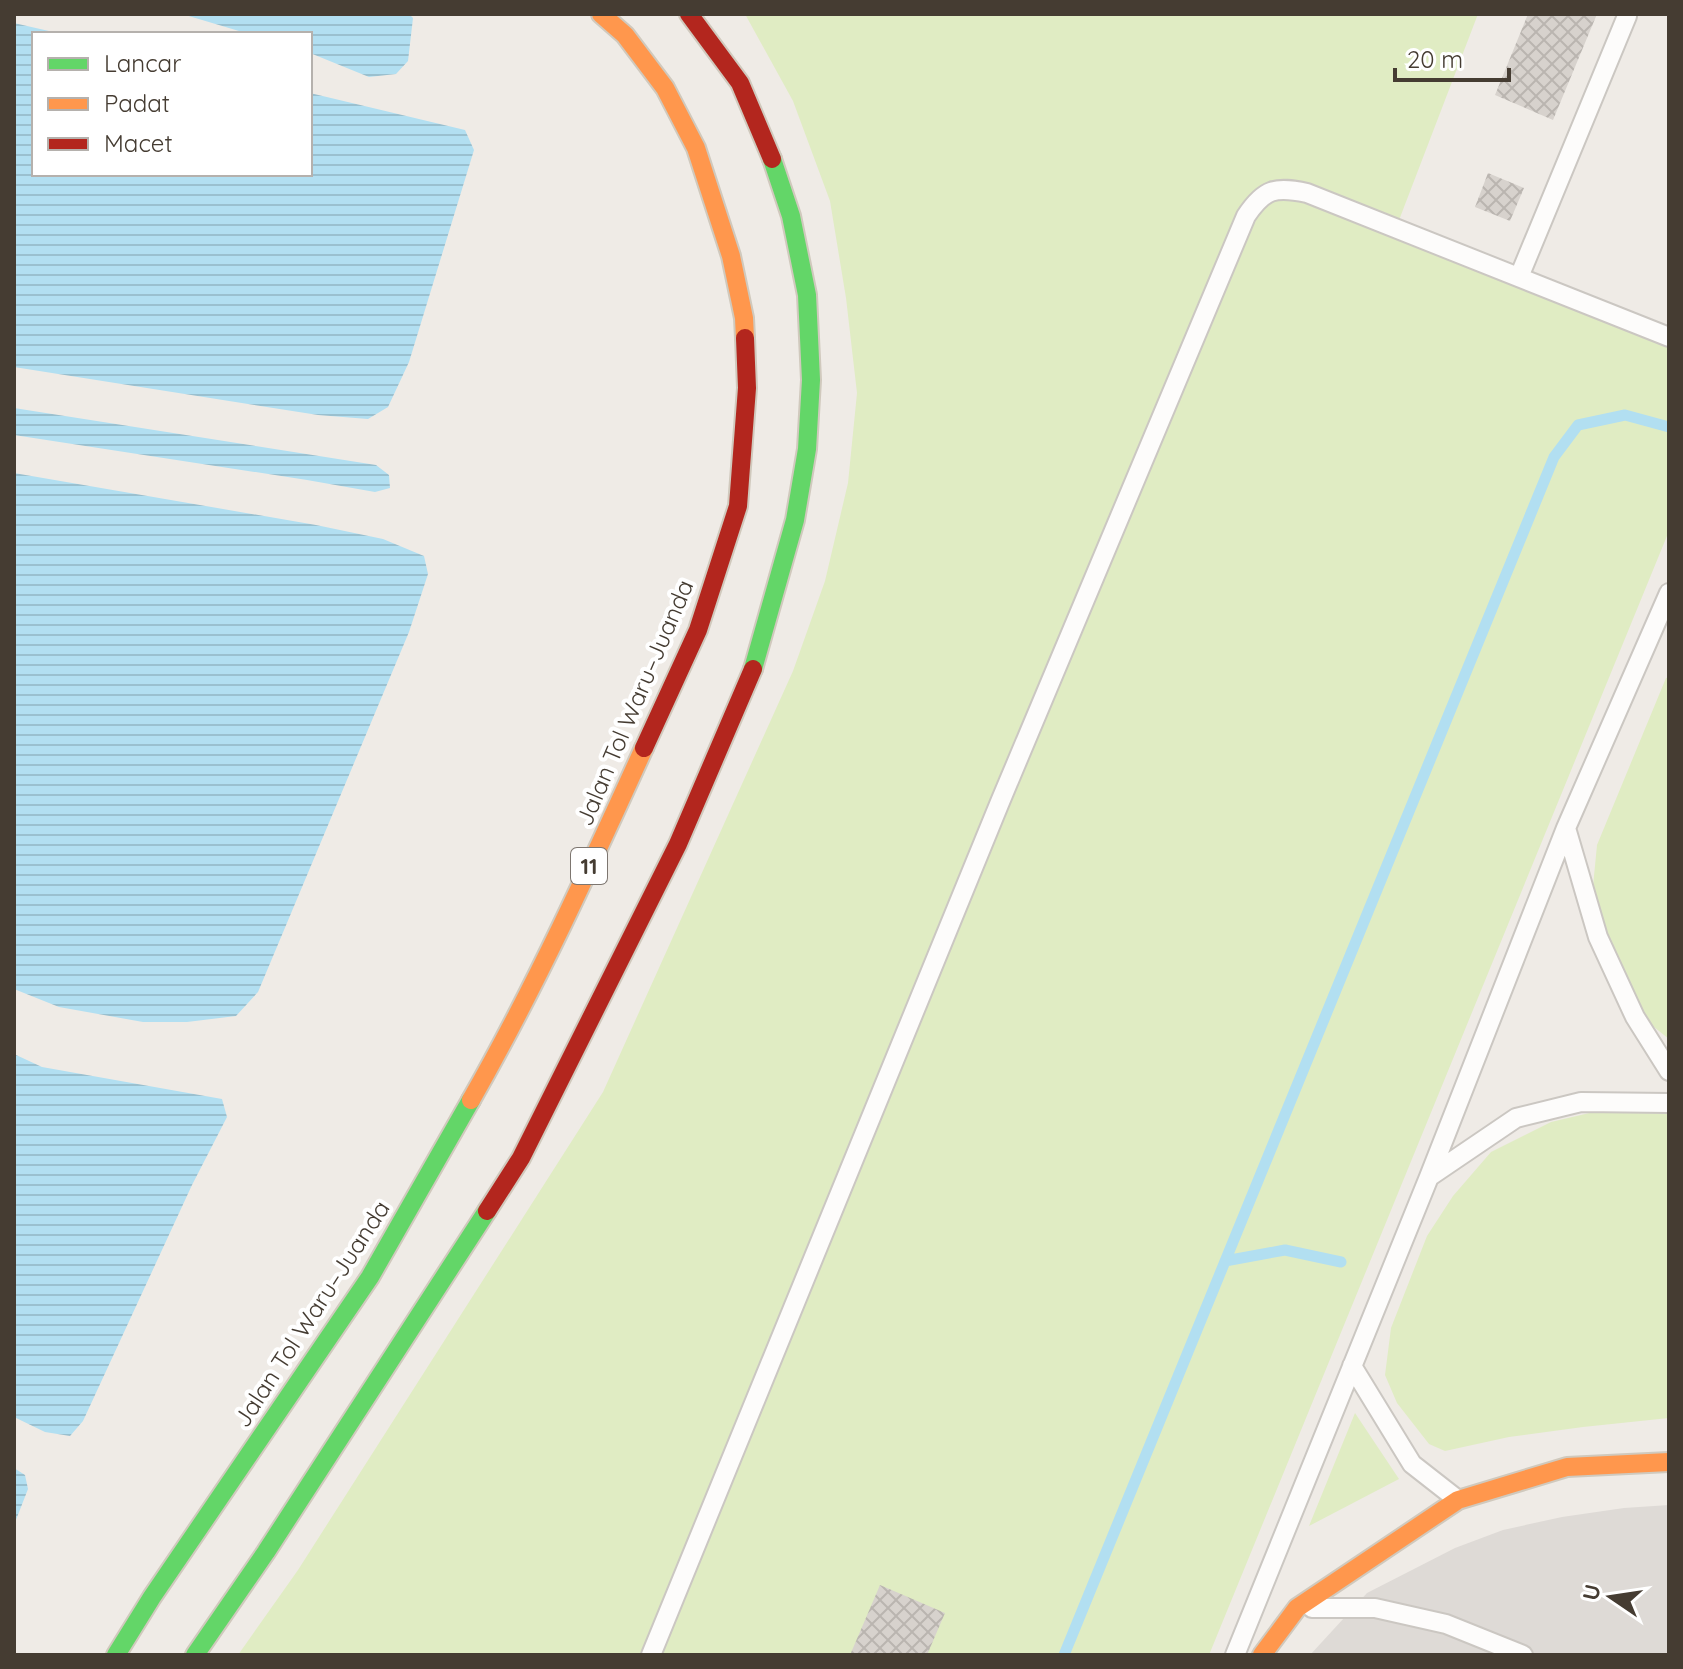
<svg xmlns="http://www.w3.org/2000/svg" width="1683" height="1669" font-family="Quicksand,sans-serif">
	<defs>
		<pattern id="water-rules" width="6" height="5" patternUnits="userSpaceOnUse" patternTransform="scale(2)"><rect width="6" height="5" fill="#b2dff1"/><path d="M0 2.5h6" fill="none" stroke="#9ac0cf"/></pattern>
		<pattern id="building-cross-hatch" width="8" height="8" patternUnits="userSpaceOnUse" patternTransform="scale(2)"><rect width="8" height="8" fill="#d7d2cd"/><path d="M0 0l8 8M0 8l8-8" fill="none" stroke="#bab5b0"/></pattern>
	</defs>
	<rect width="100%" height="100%" fill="#efebe6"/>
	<path fill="#e0ecc3" d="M745 14H1478L1396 228 1669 337V531L1209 1655H238L298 1570 603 1092 793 671 825 581 848 483 857 393 846 298 830 201 793 101Z
		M1669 677V1039L1654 1027 1614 972 1591 907 1597 845 1666 678Z
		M1615 1107 1669 1113V1418L1583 1427 1509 1437 1445 1451 1429 1444 1397 1403 1385 1375 1391 1328 1427 1236 1453 1196 1491 1152 1551 1122Z
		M1355 1413 1399 1479 1309 1526Z"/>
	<path fill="#dedad6" d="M1669 1505V1655H1310L1367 1593 1455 1548 1503 1530 1562 1517 1624 1508Z"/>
	<path fill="url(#water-rules)" d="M182 14H409L413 18 408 61 396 74 369 77 310 53V34H249Z
		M14 23 62 34H34V174H310V93L465 130 474 150 409 362 388 407 368 419 318 415 14 367Z
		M14 408 376 465 389 475 390 488 375 492 307 480 14 435Z
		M14 473 316 525 383 539 424 556 428 574 409 632 258 992 236 1016 187 1022H143L59 1007 14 989Z
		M14 1054 42 1067 222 1099 227 1117 192 1185 83 1421 70 1436 45 1432 14 1417Z
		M14 1468 25 1475 28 1489 14 1525Z"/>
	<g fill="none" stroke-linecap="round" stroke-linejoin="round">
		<path stroke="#b2dff1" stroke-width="11" d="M1225 1261 1285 1250 1341 1262
			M1064 1655 1554 457 1578 425 1625 415 1669 427"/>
	</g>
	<path fill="url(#building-cross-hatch)" d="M1528 14H1597L1553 120 1495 95Z
		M1488 173 1524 188 1510 221 1475 207Z
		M880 1585 945 1613 927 1655H850Z"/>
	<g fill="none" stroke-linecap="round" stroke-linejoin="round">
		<g stroke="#cbc7c2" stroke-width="22">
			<path id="lane" d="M1519 277 1627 16
				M1566 828 1598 937 1635 1017 1669 1071
				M1429 1177 1516 1118 1581 1102 1669 1103
				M1352 1366 1412 1464 1458 1500
				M1312 1608H1375L1446 1624 1523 1655
				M651 1655 1000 802 1246 216C1264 189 1275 186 1307 193L1669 337
				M1235 1655 1429 1177 1566 828 1669 593"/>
		</g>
		<g stroke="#d0c9bd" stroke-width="22">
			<path id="fast" d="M753 669 795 520 807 449 811 380 807 295 791 216 772 159
				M116 1655 152 1597 370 1277 471 1100
				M195 1655 266 1552 487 1211"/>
		</g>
		<g stroke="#d0c9bd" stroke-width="22">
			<path id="slow" d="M601 14 625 35 665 88 696 148 731 256 744 318 745 338
				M471 1100C536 986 590 867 644 748
				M1262 1655 1297 1608 1458 1500 1567 1467 1669 1462"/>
		</g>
		<g stroke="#d0c9bd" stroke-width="22">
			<path id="jam" d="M689 14 740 83 772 159
				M644 748 698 630 738 506 747 388 745 338
				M487 1211 521 1158 678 844 753 669"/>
		</g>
		<use href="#lane" stroke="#fdfcfb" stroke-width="18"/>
		<use href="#fast" stroke="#63d668" stroke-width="18"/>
		<use href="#slow" stroke="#ff974d" stroke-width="18"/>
		<use href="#jam" stroke="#b3261e" stroke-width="18"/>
	</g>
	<g text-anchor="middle" stroke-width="8" stroke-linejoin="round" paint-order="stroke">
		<rect fill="#fff" stroke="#7d7670" stroke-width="2" x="571" y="848" width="36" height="36" rx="6"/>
		<g font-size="22" font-weight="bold" fill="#453c32">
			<text x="589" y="874">11</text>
		</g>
		<g font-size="24" fill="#453c32" stroke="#fff">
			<text transform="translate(635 703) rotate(-67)" y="8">Jalan Tol Waru–Juanda</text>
			<text transform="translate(312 1314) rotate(-57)" y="8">Jalan Tol Waru–Juanda</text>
		</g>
	</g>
	<rect width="1683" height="1669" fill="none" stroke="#453c32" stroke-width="32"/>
	<rect x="32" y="32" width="280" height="144" fill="#ffffff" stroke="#b5b1ad" stroke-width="2"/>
	<rect x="48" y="58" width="40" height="12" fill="#63d668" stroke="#b5b1ad" stroke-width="2"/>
	<text x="104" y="72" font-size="24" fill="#453c32">Lancar</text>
	<rect x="48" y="98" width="40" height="12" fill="#ff974d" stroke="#b5b1ad" stroke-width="2"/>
	<text x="104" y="112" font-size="24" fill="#453c32">Padat</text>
	<rect x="48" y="138" width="40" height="12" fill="#b3261e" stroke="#b5b1ad" stroke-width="2"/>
	<text x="104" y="152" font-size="24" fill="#453c32">Macet</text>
	<g transform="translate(1611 1597) rotate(283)" stroke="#ffffff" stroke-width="6" paint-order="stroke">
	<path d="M0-6L14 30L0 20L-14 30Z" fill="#453c32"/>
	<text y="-12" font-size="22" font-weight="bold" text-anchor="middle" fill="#453c32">U</text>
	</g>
	<path d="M1395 68v12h114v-12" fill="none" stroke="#453c32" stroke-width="4"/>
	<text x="1407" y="68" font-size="24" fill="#453c32" stroke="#ffffff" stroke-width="6" paint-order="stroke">20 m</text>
</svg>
